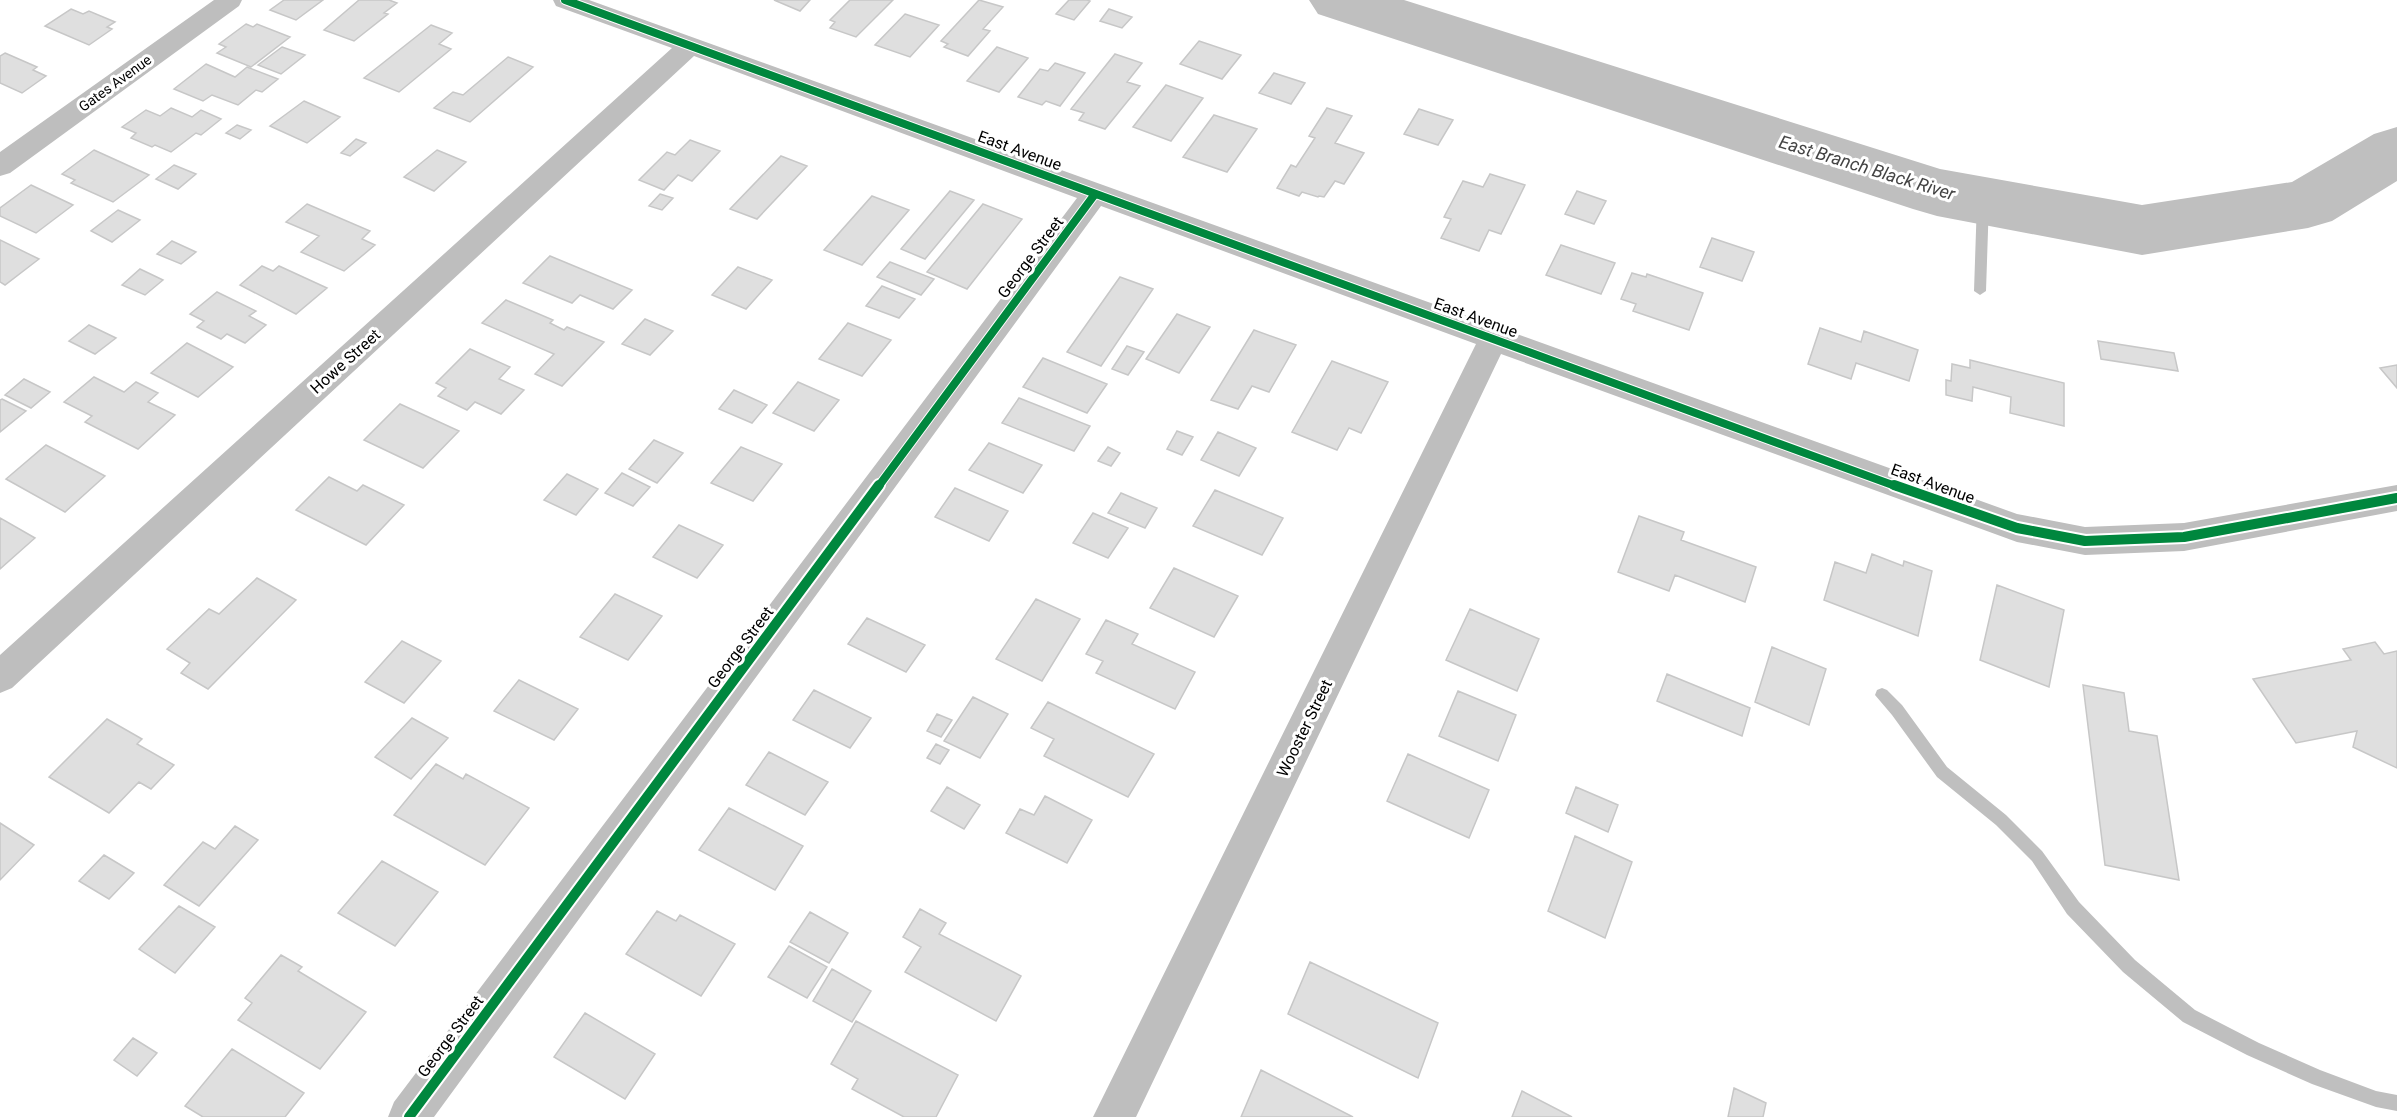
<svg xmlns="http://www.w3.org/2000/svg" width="2397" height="1117" font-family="Roboto,sans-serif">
	<rect width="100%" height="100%" fill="#fff"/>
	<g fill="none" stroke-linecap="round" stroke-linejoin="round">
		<path fill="#bfbfbf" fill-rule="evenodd" d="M1983 197 1989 201 1986 291 1980 295 1974 291 1977 201Z
			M1882 688 1887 690 1902 705 1947 767 2006 815 2042 851 2079 902 2135 960 2195 1010 2259 1043 2320 1070 2376 1091 2397 1095V1111L2376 1107 2312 1084 2247 1055 2183 1022 2123 972 2067 914 2032 861 1996 825 1937 777 1892 715 1875 695 1877 690Z"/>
		<path fill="#bfbfbf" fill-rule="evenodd" d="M1309 0H1404L1940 169 2142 205 2292 182 2374 134 2397 127V181L2332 221 2308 228 2142 255 1937 216 1913 209 1318 14Z"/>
	</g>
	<path fill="#dfdfdf" stroke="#c7c7c7" stroke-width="1.5" d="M284 0H323L296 20 270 10Z
		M359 0H389L397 3 384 13 388 14 354 41 324 30Z
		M774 0H810L800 11Z
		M850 0H893L856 37 830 28 835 22 830 20Z
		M979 0 1003 7 983 29 990 31 968 56 944 47 948 44 941 41Z
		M1069 0H1087L1090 1 1074 20 1056 14Z
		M71 9 83 14 89 11 115 22 107 27 112 29 89 45 45 26Z
		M1109 9 1132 17 1122 28 1100 21Z
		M905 14 939 25 910 57 875 45Z
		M246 24 253 27 257 24 290 37 251 67 217 53 226 47 219 44Z
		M431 25 452 33 439 44 451 49 399 92 364 78Z
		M1199 41 1241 55 1222 79 1180 64Z
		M282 47 305 55 281 74 258 65Z
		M997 47 1028 58 999 92 967 81Z
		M5 53 37 67 33 70 46 76 22 93 0 83V56Z
		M1115 54 1142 63 1127 82 1140 86 1105 129 1079 120 1084 113 1071 109Z
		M508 57 533 67 470 122 434 108 453 92 463 95Z
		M1055 63 1085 73 1060 106 1046 101 1042 105 1018 97 1040 69 1048 71Z
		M206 64 235 77 247 67 278 79 262 92 256 90 238 105 212 95 203 101 174 89Z
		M1274 73 1305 83 1291 104 1259 93Z
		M1166 85 1203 98 1171 141 1133 127Z
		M304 101 340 117 307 143 270 126Z
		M171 108 192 117 201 110 221 119 201 135 196 133 171 152 155 145 152 147 131 138 136 133 122 127 146 110 160 116Z
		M1327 108 1352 116 1335 143 1364 153 1344 184 1335 181 1324 197 1319 196 1318 197 1302 192 1299 196 1277 188 1291 165 1296 167 1315 138 1309 136Z
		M1419 109 1453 120 1438 145 1404 134Z
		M1214 115 1257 129 1227 172 1183 157Z
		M237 125 251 130 240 139 226 133Z
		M356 139 366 143 350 156 341 153Z
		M690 140 720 151 692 181 678 175 664 190 639 180 667 152 675 155Z
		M94 150 149 175 113 202 71 183 75 180 62 174Z
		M437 150 466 162 434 191 404 177Z
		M781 156 807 166 757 219 730 209Z
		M174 165 196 174 178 189 156 179Z
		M1490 174 1525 185 1501 234 1489 230 1479 251 1441 238 1451 219 1444 217 1463 181 1483 187Z
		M31 185 73 205 36 233 0 216V208Z
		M950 191 974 200 925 259 901 249Z
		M1577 191 1606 201 1594 224 1565 214Z
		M660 194 673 198 662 210 649 206Z
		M872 196 909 210 862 265 824 250Z
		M307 204 370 231 362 239 375 245 344 271 301 252 319 236 286 222Z
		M983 204 1022 219 967 289 927 272Z
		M118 210 140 220 112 242 91 231Z
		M1712 238 1754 252 1742 281 1700 267Z
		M0 240 39 259 5 285 0 282Z
		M172 241 196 252 181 264 157 254Z
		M1561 245 1615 263 1601 294 1546 275Z
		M550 256 632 290 613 309 580 295 572 303 523 283Z
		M890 262 934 279 921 295 877 277Z
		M262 266 273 271 279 266 327 288 296 314 240 285Z
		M738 267 772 280 746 309 712 295Z
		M140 269 163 280 145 295 122 285Z
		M1632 273 1646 277 1647 274 1703 293 1689 330 1633 311 1636 304 1621 299Z
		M1120 277 1153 289 1101 366 1067 352Z
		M882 286 915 299 899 318 866 306Z
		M217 292 256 311 249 316 266 325 245 343 227 334 221 339 197 327 204 321 190 314Z
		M506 300 553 320 550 323 564 330 567 327 604 342 562 386 535 374 554 354 482 323Z
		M1177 314 1210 327 1179 373 1146 359Z
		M645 319 673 331 650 355 622 344Z
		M848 323 891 340 862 376 819 359Z
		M89 325 116 338 95 354 69 341Z
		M1820 328 1861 342 1864 331 1918 350 1909 381 1856 363 1851 379 1808 364Z
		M1254 330 1296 345 1269 392 1252 386 1238 409 1211 400Z
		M2098 341 2174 353 2178 371 2101 359Z
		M187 343 233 367 198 397 151 373Z
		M1127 346 1144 352 1128 375 1112 369Z
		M470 349 510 367 499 379 524 390 501 414 475 402 467 410 438 396 446 388 436 383Z
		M1043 358 1107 384 1087 413 1023 387Z
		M1970 360 2064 383V426L2010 413 2011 397 1973 387 1972 401 1946 395V380L1951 381 1952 364 1970 368Z
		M1332 361 1388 382 1361 433 1349 428 1337 450 1292 432Z
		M2397 365V388L2380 368Z
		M94 377 124 392 136 382 158 393 148 402 175 415 138 449 85 422 92 416 64 402Z
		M24 379 50 392 31 408 5 395Z
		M798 382 839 400 814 431 773 413Z
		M734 390 767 405 752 423 719 409Z
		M1019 398 1090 426 1074 451 1002 423Z
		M2 399 26 411 0 432V400Z
		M400 404 459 431 423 468 364 440Z
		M1177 431 1193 437 1182 455 1167 449Z
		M1218 432 1256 448 1239 476 1201 460Z
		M654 440 683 453 657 483 629 469Z
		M989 443 1042 465 1023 493 969 470Z
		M46 445 105 476 65 512 6 479Z
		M741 447 782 464 753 501 711 483Z
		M1108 447 1120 453 1111 466 1098 461Z
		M622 473 650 487 633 506 605 493Z
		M567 474 598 489 576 515 544 500Z
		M329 477 357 491 363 485 404 505 366 545 296 510Z
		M955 488 1008 511 989 541 935 517Z
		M1215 490 1283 518 1262 555 1193 526Z
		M1121 493 1157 508 1145 528 1108 513Z
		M1093 513 1128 528 1108 558 1073 543Z
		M1639 516 1684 532 1681 540 1756 567 1745 602 1675 575 1669 591 1618 572Z
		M0 518 35 538 0 569Z
		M679 525 723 545 697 578 653 557Z
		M1872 554 1903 566 1904 561 1932 571 1918 636 1824 600 1835 562 1866 573Z
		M1174 568 1238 596 1214 637 1150 608Z
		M257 578 296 600 208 689 181 673 190 663 167 649 209 609 219 614Z
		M1997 585 2064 610 2049 687 1980 660Z
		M615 594 662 616 628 660 580 637Z
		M1036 599 1080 619 1042 681 996 659Z
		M1470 609 1539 639 1517 691 1446 660Z
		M867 618 925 645 906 672 848 644Z
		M1106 620 1138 634 1132 644 1195 672 1175 709 1096 673 1103 661 1086 654Z
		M402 641 441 661 404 703 365 682Z
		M2375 642 2384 654 2397 651V768L2353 747 2357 731 2296 743 2253 679 2351 660 2343 649Z
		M1772 647 1826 669 1809 725 1755 702Z
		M1667 674 1750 708 1742 736 1657 701Z
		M519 680 578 709 554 740 494 711Z
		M2083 685 2124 693 2129 731 2157 736 2179 880 2105 865Z
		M814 690 871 718 850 748 793 720Z
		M1458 691 1516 715 1498 761 1439 736Z
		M973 697 1008 714 980 758 944 741Z
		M1048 702 1154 754 1128 797 1044 756 1054 739 1031 728Z
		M937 714 952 720 941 737 927 731Z
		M412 718 448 738 411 779 375 757Z
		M107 719 142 739 137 744 174 765 151 789 139 782 109 813 49 777Z
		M936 744 949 750 940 764 927 758Z
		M769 752 828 782 805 815 746 785Z
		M1408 754 1489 790 1469 838 1387 801Z
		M436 764 463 779 466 774 529 808 485 865 394 815Z
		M947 787 980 805 964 829 931 811Z
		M1576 787 1618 805 1608 832 1566 813Z
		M1045 796 1092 820 1067 863 1006 833 1020 809 1034 815Z
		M729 808 803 846 775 890 699 850Z
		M0 823 34 845 0 880Z
		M235 826 258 840 199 906 164 885 203 842 215 849Z
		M1575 836 1632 862 1605 938 1548 911Z
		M104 855 134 873 109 899 79 881Z
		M382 861 438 892 395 946 338 913Z
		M179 906 215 927 175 973 139 949Z
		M920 909 946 923 939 934 1021 976 996 1021 905 972 921 947 903 937Z
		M657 911 676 921 680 915 735 944 701 996 626 954Z
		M810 912 848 933 829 963 790 942Z
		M789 946 827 967 807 998 768 977Z
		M281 955 302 967 298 971 366 1012 320 1069 238 1020 252 1003 245 998Z
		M1310 962 1438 1023 1418 1078 1288 1014Z
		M832 969 871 991 852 1022 813 1001Z
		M585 1013 655 1054 625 1099 554 1057Z
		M856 1021 958 1075 936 1117H904L852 1089 858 1079 831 1064Z
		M133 1038 157 1053 137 1076 114 1060Z
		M232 1049 304 1093 285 1117H203L185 1106Z
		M1261 1070 1353 1117H1241Z
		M1734 1088 1766 1103 1763 1117H1728Z
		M1522 1091 1572 1117H1512Z"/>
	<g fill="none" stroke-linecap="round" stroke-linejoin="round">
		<path fill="#bebebe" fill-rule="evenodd" d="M214 0H242L239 6 10 173 0 176V152Z
			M553 0H589L2017 514 2085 527 2184 523 2397 485V511L2184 551 2085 555 2017 542 1501 354 1136 1117H1093L1476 344 1101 206 434 1117H388L394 1102 1077 198 694 56 12 688 0 693V655L672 48 556 6Z"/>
		<g stroke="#fff" stroke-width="10">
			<path id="cycleway-far1" d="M565 0 1898 487
				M878 487 1095 194"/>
		</g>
		<g stroke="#fff" stroke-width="14">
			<path id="cycleway" d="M1894 485 2017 528 2085 541 2184 537 2397 498
				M409 1117 879 485"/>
		</g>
		<use href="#cycleway-far1" stroke="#00873e" stroke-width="8"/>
		<use href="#cycleway" stroke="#00873e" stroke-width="10"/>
	</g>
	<g text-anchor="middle" stroke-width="6" stroke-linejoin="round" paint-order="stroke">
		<g font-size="14" fill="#000" stroke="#fff">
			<text transform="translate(115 83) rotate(-36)" y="5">Gates Avenue</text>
		</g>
		<g font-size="16" fill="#000" stroke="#fff">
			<text transform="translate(1020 150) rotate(20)" y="6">East Avenue</text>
			<text transform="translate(1030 257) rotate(-53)" y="6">George Street</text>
			<text transform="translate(1476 317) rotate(20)" y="6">East Avenue</text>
			<text transform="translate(345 361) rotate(-42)" y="6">Howe Street</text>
			<text transform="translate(1933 483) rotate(20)" y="6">East Avenue</text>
			<text transform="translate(740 647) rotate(-53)" y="6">George Street</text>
			<text transform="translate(1304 728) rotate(-64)" y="6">Wooster Street</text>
			<text transform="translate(450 1036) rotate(-53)" y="6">George Street</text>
		</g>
		<g font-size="18" font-style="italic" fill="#444" stroke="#fff">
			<text transform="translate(1867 168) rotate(17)" y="6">East Branch Black River</text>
		</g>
	</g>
</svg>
